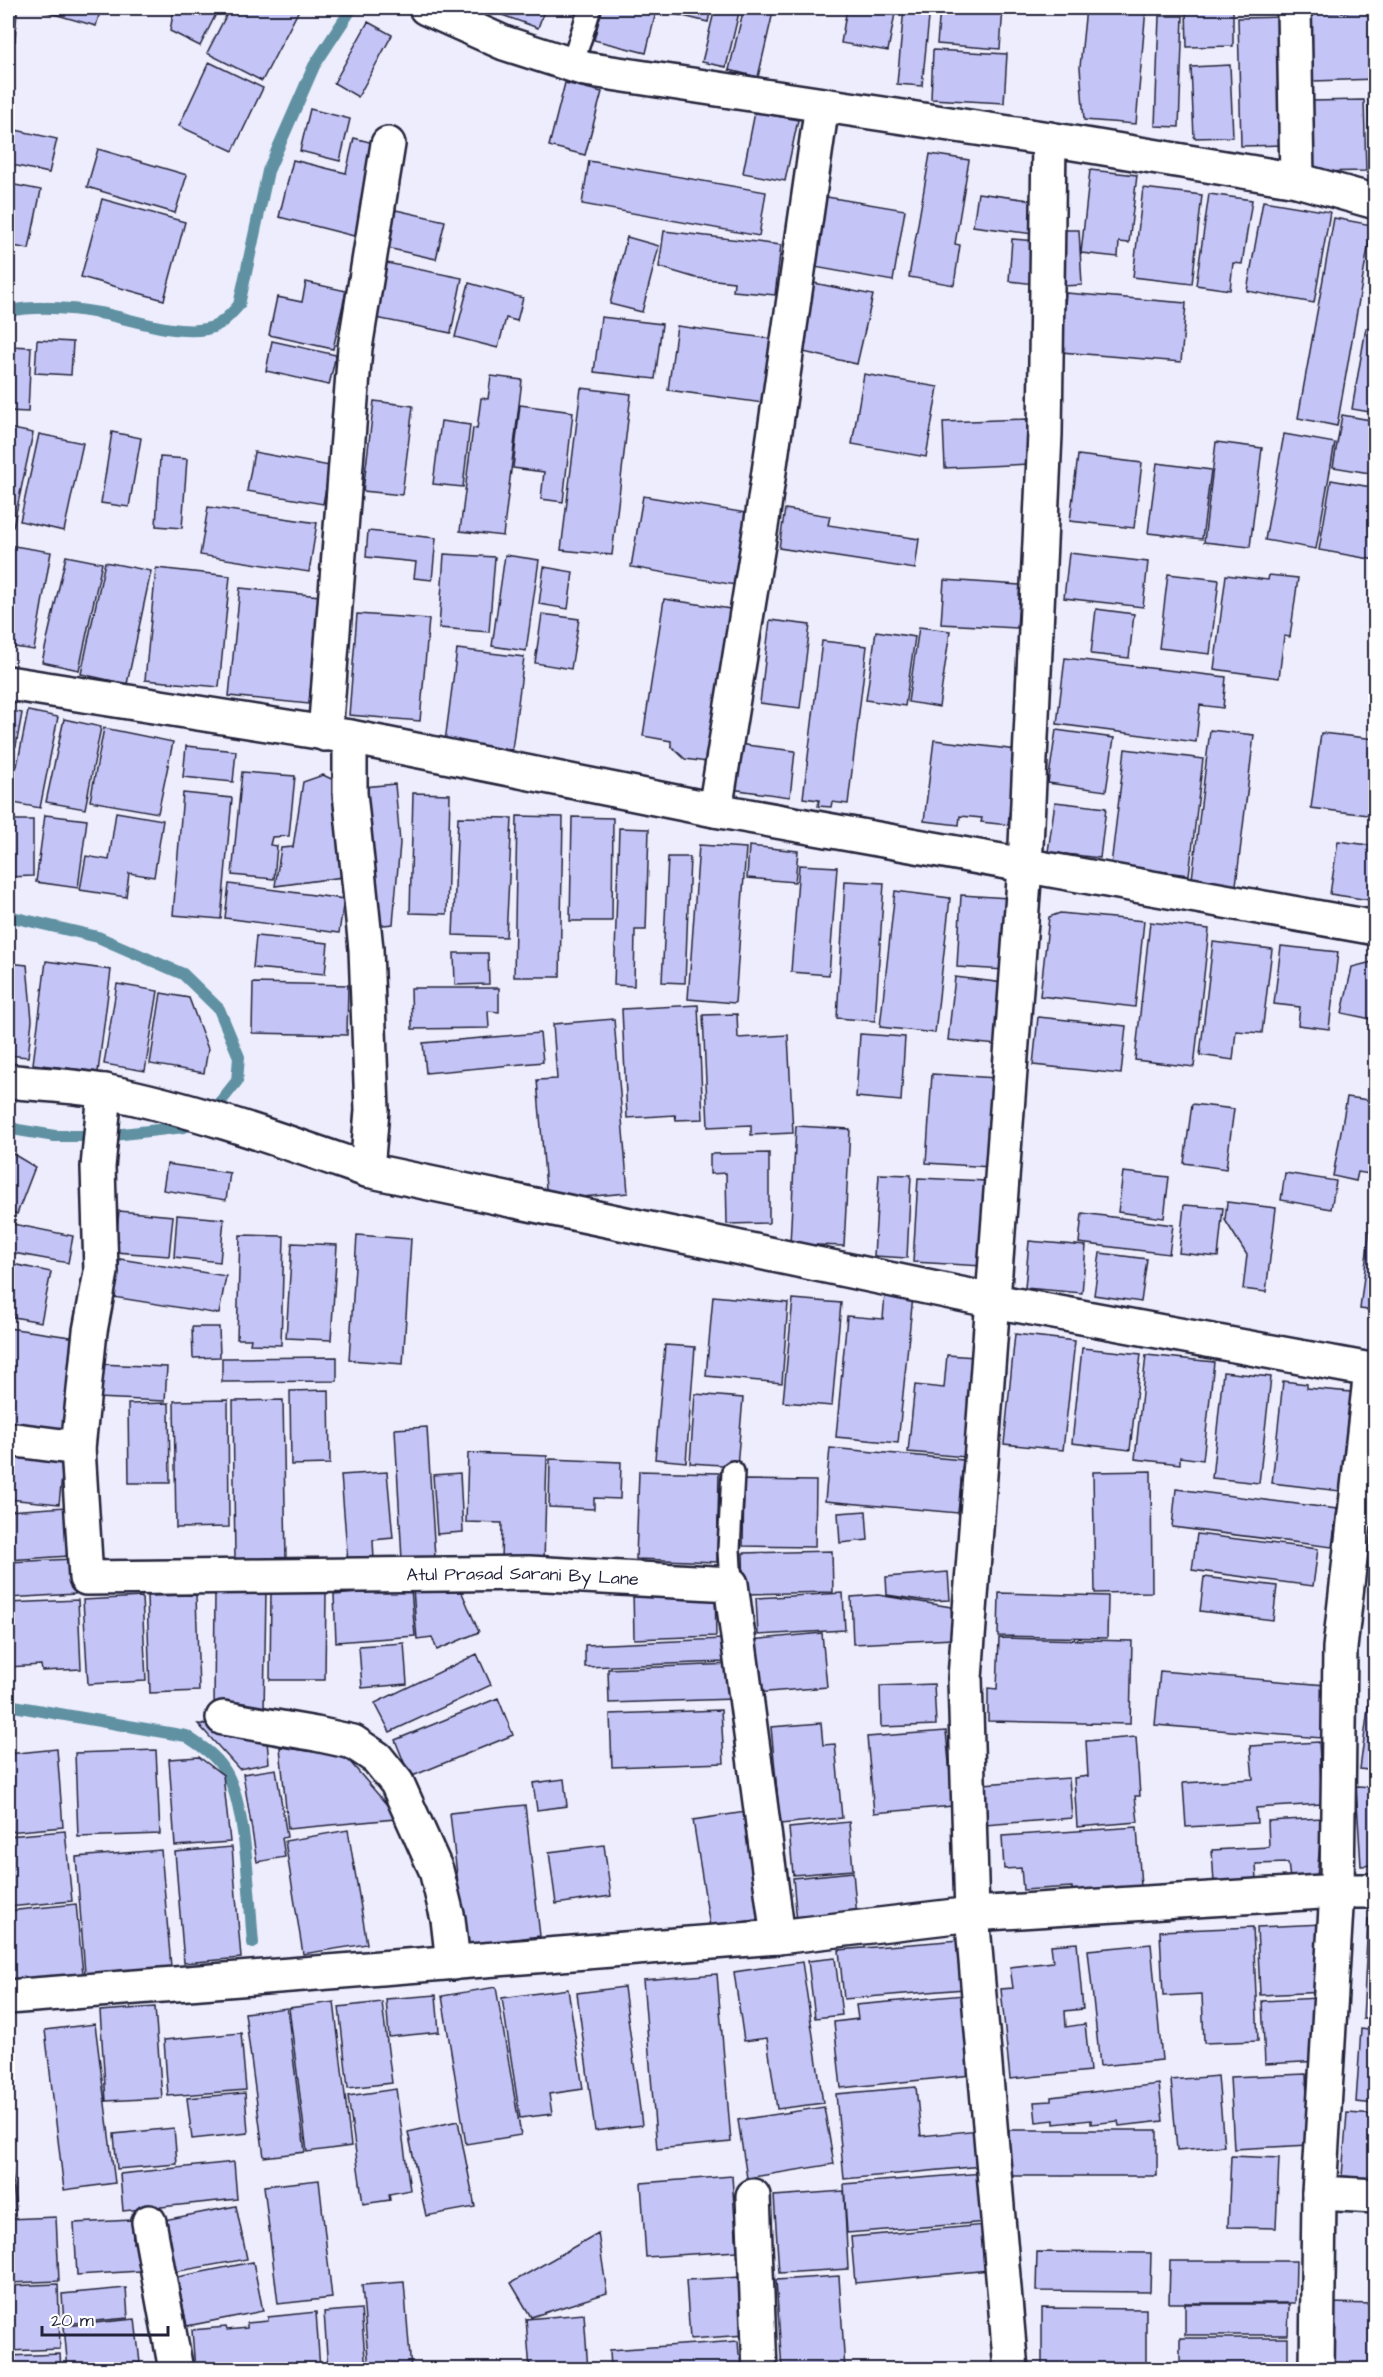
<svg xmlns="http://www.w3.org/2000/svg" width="1383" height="2377" font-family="'Architects Daughter',sans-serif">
	<rect width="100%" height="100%" fill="#ededfd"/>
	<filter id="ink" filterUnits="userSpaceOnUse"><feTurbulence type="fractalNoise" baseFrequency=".0167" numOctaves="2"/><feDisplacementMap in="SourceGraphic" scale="12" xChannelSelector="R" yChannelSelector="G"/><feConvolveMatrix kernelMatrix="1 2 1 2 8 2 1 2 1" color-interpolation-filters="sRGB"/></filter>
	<g filter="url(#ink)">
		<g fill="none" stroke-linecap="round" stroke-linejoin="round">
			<path stroke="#6191a2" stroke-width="12" d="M8 311C39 305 74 308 105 314 134 320 176 335 206 329 221 326 229 316 239 305L268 171 314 66 352 8
				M8 916 98 937 183 974 219 1009 239 1057 237 1081 214 1110 184 1127 105 1136H55L18 1130 8 1126
				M8 1705 186 1736C201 1746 214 1754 224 1769 247 1802 249 1900 253 1943"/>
		</g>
		<path fill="#c4c4f7" stroke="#22223b" stroke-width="1.5" d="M174 8H219L200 46 170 31Z
			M230 8H300L262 81 207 53Z
			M483 8H545L538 28Z
			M602 8H657L646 53 594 40Z
			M667 8H711L708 22 666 12Z
			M715 8H740L726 67 702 62Z
			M744 8H774L758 77 729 70Z
			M847 8H896L888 51 841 43Z
			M904 8H930L922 86 897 84Z
			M940 8H1003L1000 49 937 44Z
			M1086 8H1146L1136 124 1084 120 1080 67Z
			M1233 8V46L1187 47 1186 9Z
			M8 9 17 10 15 41H8Z
			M36 9V8H101L96 26Z
			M1376 11V79L1313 81 1311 13Z
			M1159 16H1183L1179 127 1155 126Z
			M1285 17 1288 145 1241 146 1238 18Z
			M368 22 392 35 358 97 334 83Z
			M933 50 1007 54 1004 103 931 99Z
			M209 62 263 88 233 151 179 126Z
			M1230 65 1233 137 1194 138 1191 67Z
			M565 83 602 92 585 155 549 146Z
			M1368 85H1376V171H1370Z
			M1364 100 1366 171 1312 172 1311 101Z
			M310 109 350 119 340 161 300 151Z
			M755 112 798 120 785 181 743 173Z
			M11 129 57 139 49 173 8 164V146Z
			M354 138 381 145 358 237 279 217 293 160 346 173Z
			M98 149 187 175 175 213 87 187Z
			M930 154 969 160 955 244 960 245 954 285 909 277Z
			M589 161 766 192 759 236 582 204Z
			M1090 170 1137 175 1129 243 1119 242 1118 257 1081 253Z
			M10 184 41 190 29 249 8 245V198Z
			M1143 188 1202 195 1192 284 1133 277Z
			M978 193 1037 201 1033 234 973 226Z
			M1209 194 1252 200 1242 264 1233 263 1230 290 1196 285Z
			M821 196 905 210 893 281 809 266Z
			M102 199 185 222 164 300 81 277Z
			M1263 201 1330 212 1314 303 1247 291Z
			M396 210 445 221 436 259 387 248Z
			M1334 218 1372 225 1337 426 1298 418Z
			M1059 230H1079L1082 285 1062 286Z
			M664 231 781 245 775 295 733 291 734 282 696 278 659 267Z
			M627 237 659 246 642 312 610 304Z
			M1012 239 1038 241 1035 284 1009 281Z
			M382 262 462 278 451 333 371 317Z
			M306 282 346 291 333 349 269 335 277 297 302 302Z
			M469 283 523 298 517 321 506 318 498 348 455 337Z
			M814 283 873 295 857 364 799 351Z
			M1066 293 1186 303 1181 362 1061 352Z
			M601 317 662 324 655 379 594 372Z
			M677 326 772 339 763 403 668 390Z
			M1366 328 1376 329V413L1352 409Z
			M37 340 73 342 71 375 35 373Z
			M272 341 336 355 329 385 266 371Z
			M8 346 31 347 28 412 8 411Z
			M864 374 938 387 926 457 852 444Z
			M491 376 522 380 503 536 460 531 473 428 477 429 481 398 488 399Z
			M581 388 631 394 612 555 561 550Z
			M374 401 413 406 402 495 363 491Z
			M520 405 573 412 563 502 541 499 544 472 513 468Z
			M1342 415 1376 421V474L1333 467Z
			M1027 419 1029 464 945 468 943 422Z
			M441 421 470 425 463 487 433 484Z
			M8 428 33 433 13 527 8 526Z
			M112 432 141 438 129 507 101 503Z
			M39 434 83 443 64 531 20 521Z
			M1284 434 1335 443 1316 549 1265 540Z
			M1216 442 1262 448 1250 547 1204 542Z
			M254 452 330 466 323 504 247 491Z
			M1078 455 1142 463 1134 528 1070 521Z
			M160 457 187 459 182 528 156 526Z
			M1157 463 1211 470 1202 539 1148 533Z
			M1331 480 1376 488V560L1319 550Z
			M643 496 747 513 735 585 631 567Z
			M208 507 317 523 309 572 200 555Z
			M785 509 830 516 828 525 919 539 915 569 779 548Z
			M368 531 436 538 432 580 414 578 416 562 366 557Z
			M8 545 51 552 34 650 8 646Z
			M1069 553 1148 562 1143 607 1064 598Z
			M444 554 495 557 489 632 439 628Z
			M505 555 539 560 526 651 492 646Z
			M66 556 102 563 79 670 42 662Z
			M105 562 151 571 127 684 81 674Z
			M544 567 573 572 568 609 539 604Z
			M156 568 230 576 219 687 145 680Z
			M1168 574 1219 580 1210 654 1159 648Z
			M1226 575 1268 580 1269 575 1298 578 1290 637 1284 636 1279 678 1214 669Z
			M944 580 1020 585 1017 628 941 624Z
			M240 588 320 596 309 704 229 696Z
			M664 599 737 610 714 763 685 759 671 746V741L643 736Z
			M1096 609 1134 614 1129 658 1091 654Z
			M357 614 429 619 420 721 349 715Z
			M542 614 579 619 571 669 535 663Z
			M770 620 810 625 800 708 760 703Z
			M919 627 950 631 939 707 908 702Z
			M876 631 915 637 905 706 866 700Z
			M822 641 867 646 848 804 832 802 831 807 818 806 819 800 803 798Z
			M457 649 524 657 512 750 445 742Z
			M1065 658 1226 677 1223 708 1200 705 1196 742 1057 724Z
			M8 710 22 713 16 746 8 744Z
			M28 711 58 717 40 808 8 802V764L17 766Z
			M64 719 101 727 85 809 46 802Z
			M104 728 173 742 158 813 90 801Z
			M1056 730 1114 738 1106 791 1048 783Z
			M1210 730 1254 735 1236 885 1192 879Z
			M1321 733 1376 739V816L1311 808Z
			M934 740 1017 750 1008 825 981 822 982 818 960 816 959 825 924 821Z
			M737 744 795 751 790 797 731 789Z
			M186 746 236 751 233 782 183 777Z
			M1125 749 1203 759 1189 875 1111 865Z
			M242 772 295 776 289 836 272 837 270 845 277 846 274 879 232 875Z
			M323 775 340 783 343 877 275 886 281 848 293 847 303 782Z
			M395 784 400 843 393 924 374 926 363 787Z
			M183 793 232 798 221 919 173 915Z
			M413 793 450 794 447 914 410 913Z
			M1055 802 1106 808 1100 858 1048 852Z
			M116 812 163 820 154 877 129 873 126 897 80 890 86 856 109 860Z
			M45 815 87 820 78 888 36 882Z
			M517 816 563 817 560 977H514Z
			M458 817 512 818 506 937 453 935Z
			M572 817 613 818 612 921H570Z
			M8 820H33V876L8 877Z
			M619 828 649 829 646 930H635L634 986 614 985Z
			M1338 841 1376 846V901L1330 894Z
			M699 845 746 848 735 1003 688 999Z
			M749 846 798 851 795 882 747 878Z
			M668 857H690L685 983 662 982Z
			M799 865 837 867 829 975 791 972Z
			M845 881 884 883 875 1021 837 1018Z
			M229 884 344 899 339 933 225 918Z
			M895 891 950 898 935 1033 880 1027Z
			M961 895 1009 898 1005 970 957 967Z
			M1060 913 1144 921 1135 1007 1040 996 1049 917Z
			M1150 922 1209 929 1194 1067 1135 1060Z
			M256 936 328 943 325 974 253 968Z
			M1213 942 1272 949 1262 1033 1236 1031 1233 1060 1200 1055Z
			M1281 946 1338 952 1329 1029 1298 1025 1300 1007 1274 1004Z
			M454 953H488L489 984 455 985Z
			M46 961 111 970 98 1072 33 1064Z
			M1376 961V1020L1342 1013 1352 967Z
			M8 963 27 965 32 1020 28 1057 8 1055Z
			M955 977 1004 983 997 1045 948 1040Z
			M253 983 348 985 347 1035 252 1033Z
			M117 984 158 991 145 1071 104 1064Z
			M411 988H499V1012L488 1011 489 1028 412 1029Z
			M161 993 189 998 208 1049 204 1073 150 1064Z
			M698 1005 703 1119 676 1120 675 1115 627 1118 622 1009Z
			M737 1014 738 1038 788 1035 793 1133 751 1135V1125L708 1127 703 1015Z
			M1038 1017 1126 1026 1121 1074 1033 1065Z
			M614 1019 628 1193 547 1200 537 1080 557 1079 553 1024Z
			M540 1033 543 1062 426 1073 423 1043Z
			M860 1034 905 1037 901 1101 856 1097Z
			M932 1074 997 1078 991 1167 926 1163Z
			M1347 1097 1376 1101V1175L1358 1172 1356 1181 1333 1176Z
			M1192 1104 1234 1109 1226 1169 1184 1163Z
			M796 1126 850 1129 844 1246 790 1244Z
			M8 1151 35 1167 17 1214 8 1210Z
			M769 1153V1223L727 1224 726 1173 710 1174V1154Z
			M167 1164 230 1173 226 1200 163 1190Z
			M1123 1172 1169 1177 1164 1218 1118 1212Z
			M1285 1173 1336 1181 1331 1209 1281 1200Z
			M879 1174 911 1175 907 1258 874 1256Z
			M918 1178 987 1181 983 1266 913 1262Z
			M1227 1202 1276 1208 1266 1292 1243 1289 1247 1255 1225 1220Z
			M1184 1205 1223 1208 1218 1257 1179 1253Z
			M119 1211 173 1216 169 1256 115 1252Z
			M1082 1213 1173 1225 1169 1254 1079 1243Z
			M177 1215 224 1219 220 1262 174 1257Z
			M1371 1219 1376 1220V1311L1360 1309Z
			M8 1223 73 1236 68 1263 8 1252Z
			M240 1235 284 1236 281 1345 250 1344 251 1339H237Z
			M357 1235 411 1239 403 1364 349 1360Z
			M1029 1241 1086 1246 1082 1293 1025 1288Z
			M292 1243 337 1245 331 1340 286 1338Z
			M1100 1253 1147 1259 1141 1302 1094 1295Z
			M120 1259 226 1276 219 1314 113 1297Z
			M8 1263 51 1272 41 1322 8 1316Z
			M885 1293 913 1296 898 1443 836 1437 847 1316 883 1319Z
			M713 1296 788 1303 782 1383 706 1376Z
			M793 1299 841 1303 832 1406 783 1402Z
			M192 1327H219L220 1357 193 1358Z
			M8 1328 77 1338 62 1431 8 1422Z
			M1015 1334 1075 1341 1063 1450 1004 1444Z
			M665 1345 695 1347 686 1462 655 1459Z
			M1082 1348 1141 1354 1130 1450 1072 1443Z
			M947 1355 975 1357 966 1457 908 1452 915 1385 944 1388Z
			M1146 1355 1214 1362 1203 1460 1180 1457V1464L1135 1459Z
			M337 1357V1381L222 1382V1358Z
			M99 1364 167 1367 165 1401 96 1398Z
			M1223 1372 1271 1377 1259 1483 1212 1478Z
			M1283 1381 1307 1384V1388L1351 1392 1340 1491 1272 1483Z
			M329 1390 330 1464 291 1465 290 1391Z
			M695 1394 743 1398 737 1466 690 1463Z
			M228 1400 229 1527 176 1528 174 1401Z
			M283 1400 286 1559 235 1560 233 1401Z
			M169 1403 170 1483H129L128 1404Z
			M427 1427 435 1558 402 1560 395 1429Z
			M830 1448 963 1460 958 1513 825 1501Z
			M8 1452 64 1458 59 1504 8 1499Z
			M468 1453 547 1456 544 1562 501 1561 502 1523 466 1522Z
			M550 1459 621 1462 620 1499 594 1498V1509L549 1507Z
			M639 1471 719 1473 717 1562 636 1559Z
			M1151 1471 1152 1592 1095 1593 1093 1472Z
			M387 1472 393 1538 373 1540 374 1560 348 1563 341 1475Z
			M460 1473 463 1532 437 1534 433 1475Z
			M744 1480 816 1481 815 1547 743 1546Z
			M1176 1489 1337 1509 1332 1547 1172 1527Z
			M66 1507 69 1556 8 1560V1511Z
			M866 1511 868 1540 840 1543 838 1513Z
			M1197 1534 1318 1549 1313 1586 1192 1570Z
			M832 1551 833 1592 744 1594 743 1553Z
			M73 1559 75 1594 8 1598V1562Z
			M948 1572 950 1600 927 1601 887 1595 886 1577Z
			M1204 1577 1277 1586 1273 1620 1200 1611Z
			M459 1586 479 1632 437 1650 432 1637 417 1639 413 1589Z
			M715 1587 716 1636 634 1639 633 1590Z
			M411 1589 415 1636 336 1642 334 1595Z
			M215 1590H266L264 1712 214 1711Z
			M271 1591 326 1592 325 1680H270Z
			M843 1593 845 1630 758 1635 756 1598Z
			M999 1593 1108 1596 1107 1638 998 1636Z
			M196 1595 199 1691 150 1693 147 1596Z
			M878 1595 951 1607 953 1639 853 1644 851 1597Z
			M142 1597 146 1681 88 1684 83 1600Z
			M1376 1598V1665H1371Z
			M78 1600 81 1669 42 1671 41 1665 8 1667V1603Z
			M822 1633 827 1687 756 1693 751 1640Z
			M999 1638 1132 1641 1130 1724 988 1721V1688L997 1689Z
			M723 1639 725 1662 585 1667V1645Z
			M404 1643 407 1684 362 1688 359 1646Z
			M477 1654 491 1685 390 1732 375 1703Z
			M733 1664 734 1699 609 1703 608 1669Z
			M1160 1671 1326 1685 1322 1738 1155 1725Z
			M934 1684 936 1725 881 1727 880 1686Z
			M1371 1686H1376V1771L1360 1769Z
			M498 1698 513 1735 410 1777 395 1740Z
			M721 1710 724 1763 612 1767 610 1714Z
			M821 1723 823 1745 835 1744 842 1818 780 1824 771 1727Z
			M198 1724 266 1730 269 1763 239 1769Z
			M946 1731 953 1806 874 1813 867 1737Z
			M1136 1737 1140 1796H1135L1138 1822 1077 1827 1074 1778 1088 1776 1086 1741Z
			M1319 1742 1322 1804 1256 1808 1257 1823 1186 1827 1183 1783 1253 1779 1250 1746Z
			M280 1747 345 1756 394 1813 395 1819 288 1829Z
			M57 1749 63 1827 8 1832V1754Z
			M156 1750 160 1834 78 1837 75 1753Z
			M199 1757 223 1775 230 1842 175 1846 169 1759Z
			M276 1769 287 1837 282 1838 285 1857 257 1862 243 1774Z
			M1069 1778 1072 1818 985 1825 982 1784Z
			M564 1779 567 1806 537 1810 533 1783Z
			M1356 1786 1376 1787V1865L1361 1866Z
			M525 1805 540 1936 465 1945 450 1813Z
			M752 1811 769 1918 710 1927 693 1820Z
			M1322 1818 1317 1877 1290 1879 1288 1863 1256 1864 1257 1881 1214 1883 1212 1850 1269 1847 1268 1821Z
			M849 1822 853 1870 793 1875 789 1828Z
			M1137 1827 1141 1887 1072 1892V1887L1023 1890 1021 1868 1004 1869 1002 1836Z
			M348 1830 367 1944 303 1954 285 1841Z
			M65 1831 72 1901 8 1907V1836Z
			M604 1845 611 1896 556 1904 549 1852Z
			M232 1847 241 1958 184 1963 175 1852Z
			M161 1850 171 1967 85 1973 76 1857Z
			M853 1872 857 1917 797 1922 793 1878Z
			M76 1904 83 1974 8 1981V1911Z
			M1368 1919 1376 1920V2019H1363Z
			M1323 1924 1326 1992 1260 1995 1257 1927Z
			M1253 1927 1258 2041 1204 2043 1202 1994 1163 1996 1160 1931Z
			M960 1940 964 1989 844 1999 839 1950Z
			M1077 1943 1083 2009 1065 2011 1066 2027 1085 2024 1090 2071 1010 2079 1001 1989 1013 1988 1010 1967 1053 1962 1051 1945Z
			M1151 1944 1162 2060 1100 2066 1088 1950Z
			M835 1958 842 2015 815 2018 808 1961Z
			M802 1962 823 2103 777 2109 767 2038 744 2041 734 1972Z
			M717 1974 731 2142 657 2149 643 1980Z
			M496 1987 521 2135 466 2144 442 1996Z
			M624 1987 642 2125 595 2131 577 1993Z
			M568 1989 583 2089 549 2094 552 2114 520 2118 502 1998Z
			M436 1995 439 2032 389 2037 386 1999Z
			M964 1995 972 2075 841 2088 834 2022 858 2019 856 2005Z
			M1318 1998 1321 2061 1265 2064 1262 2001Z
			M334 2002 351 2146 307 2152 289 2008Z
			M382 2002 392 2083 348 2088 339 2007Z
			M155 2007 162 2098 106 2101 100 2011Z
			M287 2008 305 2152 264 2157 245 2013Z
			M95 2024 115 2183 64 2190 45 2030Z
			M1361 2029 1376 2031V2104L1356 2102Z
			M241 2033 246 2090 168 2096 164 2040Z
			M1306 2074 1309 2145 1234 2149 1230 2077Z
			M1218 2076 1224 2146 1177 2150 1171 2080Z
			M1159 2084 1163 2121 1119 2126 1118 2121 1091 2124V2120L1054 2124V2120L1036 2122 1034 2102 1051 2101V2097Z
			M916 2087 921 2136 979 2130 982 2166 844 2179 836 2094Z
			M396 2089 410 2190 389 2194 390 2200 363 2204 348 2096Z
			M245 2093 248 2133 192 2139 187 2098Z
			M824 2107 834 2164 747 2178 738 2120Z
			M1347 2113 1376 2115V2179L1342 2176Z
			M458 2121 475 2207 426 2216 408 2132Z
			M174 2128 177 2164 117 2169 114 2134Z
			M1009 2130H1157V2176H1009Z
			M8 2138 16 2210 8 2211Z
			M1231 2156 1279 2158 1276 2228 1228 2227Z
			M234 2162 237 2199 123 2211 120 2174Z
			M983 2173 987 2222 847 2233 844 2184Z
			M732 2176 737 2251 646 2257 641 2183Z
			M319 2180 332 2298 278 2304 264 2186Z
			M844 2191 848 2269 779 2273 774 2196Z
			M236 2206 247 2259 174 2272 164 2220Z
			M56 2217 59 2281 8 2283V2219Z
			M132 2220 133 2243 138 2242 140 2271 77 2275 74 2223Z
			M985 2225 989 2270 855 2283 851 2237Z
			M598 2233 607 2293 531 2317 511 2283Z
			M1037 2252 1151 2253 1150 2292 1036 2291Z
			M1170 2261H1296L1295 2303H1169Z
			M253 2262 263 2311 187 2326 177 2277Z
			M839 2276 845 2370H782L776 2280Z
			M741 2277 745 2335 690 2339 686 2280Z
			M404 2282 411 2370H369L362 2285Z
			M58 2284 60 2349 8 2351V2286Z
			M126 2288 128 2318 64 2324 62 2294Z
			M1327 2303 1376 2304V2367L1325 2370Z
			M1185 2304H1289L1288 2335H1185Z
			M1042 2308 1146 2309V2370H1042Z
			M361 2309 366 2370H328L324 2312Z
			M316 2312 320 2370H195L192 2330 226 2327 227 2330 247 2328V2323L268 2321V2317Z
			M584 2314 588 2370H530L526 2319Z
			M135 2319 140 2363 68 2370 64 2326Z
			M1180 2338H1288V2370H1180Z
			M738 2341 739 2354 746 2360 747 2370H611L610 2350Z
			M60 2354 61 2370H8V2356Z"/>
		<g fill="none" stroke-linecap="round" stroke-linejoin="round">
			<g stroke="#22223b" stroke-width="26">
				<path id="lane" d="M572 65 590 8
					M731 1584 729 1550 733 1472"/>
			</g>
			<g stroke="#22223b" stroke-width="38">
				<g id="street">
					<path d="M426 8 504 43 585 69 1049 139 1297 180 1376 202"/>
					<path d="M1294 8 1297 180"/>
					<path d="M8 683 350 737 715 810 1376 928"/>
					<path d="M325 734 355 348 388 144"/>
					<path d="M350 737V793L366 949 372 1110 367 1170"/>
					<path d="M715 810 762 520 822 105"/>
					<path d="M8 1081C40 1085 75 1085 108 1092 194 1109 283 1141 367 1170L994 1301 1376 1371"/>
					<path id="s1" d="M105 1091 98 1167 101 1272 90 1331 78 1448 86 1578 529 1573 731 1584 778 1937"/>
					<path d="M8 1439 78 1448"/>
					<path d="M223 1718 316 1734 353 1742 377 1758 397 1783 436 1870 448 1919 453 1963"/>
					<path d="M8 1997 778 1937 972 1914 1337 1891H1376"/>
					<path d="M1319 2193 1376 2196"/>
					<path d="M753 2196 760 2370"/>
					<path d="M149 2222 176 2370"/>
					<path d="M1011 2370 972 1914 965 1678 1025 867 1045 434 1049 139"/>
					<path d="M1317 2370 1319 2193 1337 1891 1340 1648 1371 1370"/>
				</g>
			</g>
			<use href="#lane" stroke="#fff" stroke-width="21"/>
			<use href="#street" stroke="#fff" stroke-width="33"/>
		</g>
	</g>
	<g text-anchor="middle" stroke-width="6" stroke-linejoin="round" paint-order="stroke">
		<g font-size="18" fill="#22223b" stroke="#fff">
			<text dy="6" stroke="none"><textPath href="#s1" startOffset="926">Atul Prasad Sarani By Lane</textPath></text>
		</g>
	</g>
	<rect width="1383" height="2377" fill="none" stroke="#fff" stroke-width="30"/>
	<rect x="15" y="15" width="1353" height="2347" fill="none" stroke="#22223b" stroke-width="2" filter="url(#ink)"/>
	<path d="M42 2326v9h126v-9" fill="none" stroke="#22223b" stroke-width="3"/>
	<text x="51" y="2326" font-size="18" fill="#22223b" stroke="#ffffff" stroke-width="4.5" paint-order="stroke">20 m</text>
</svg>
